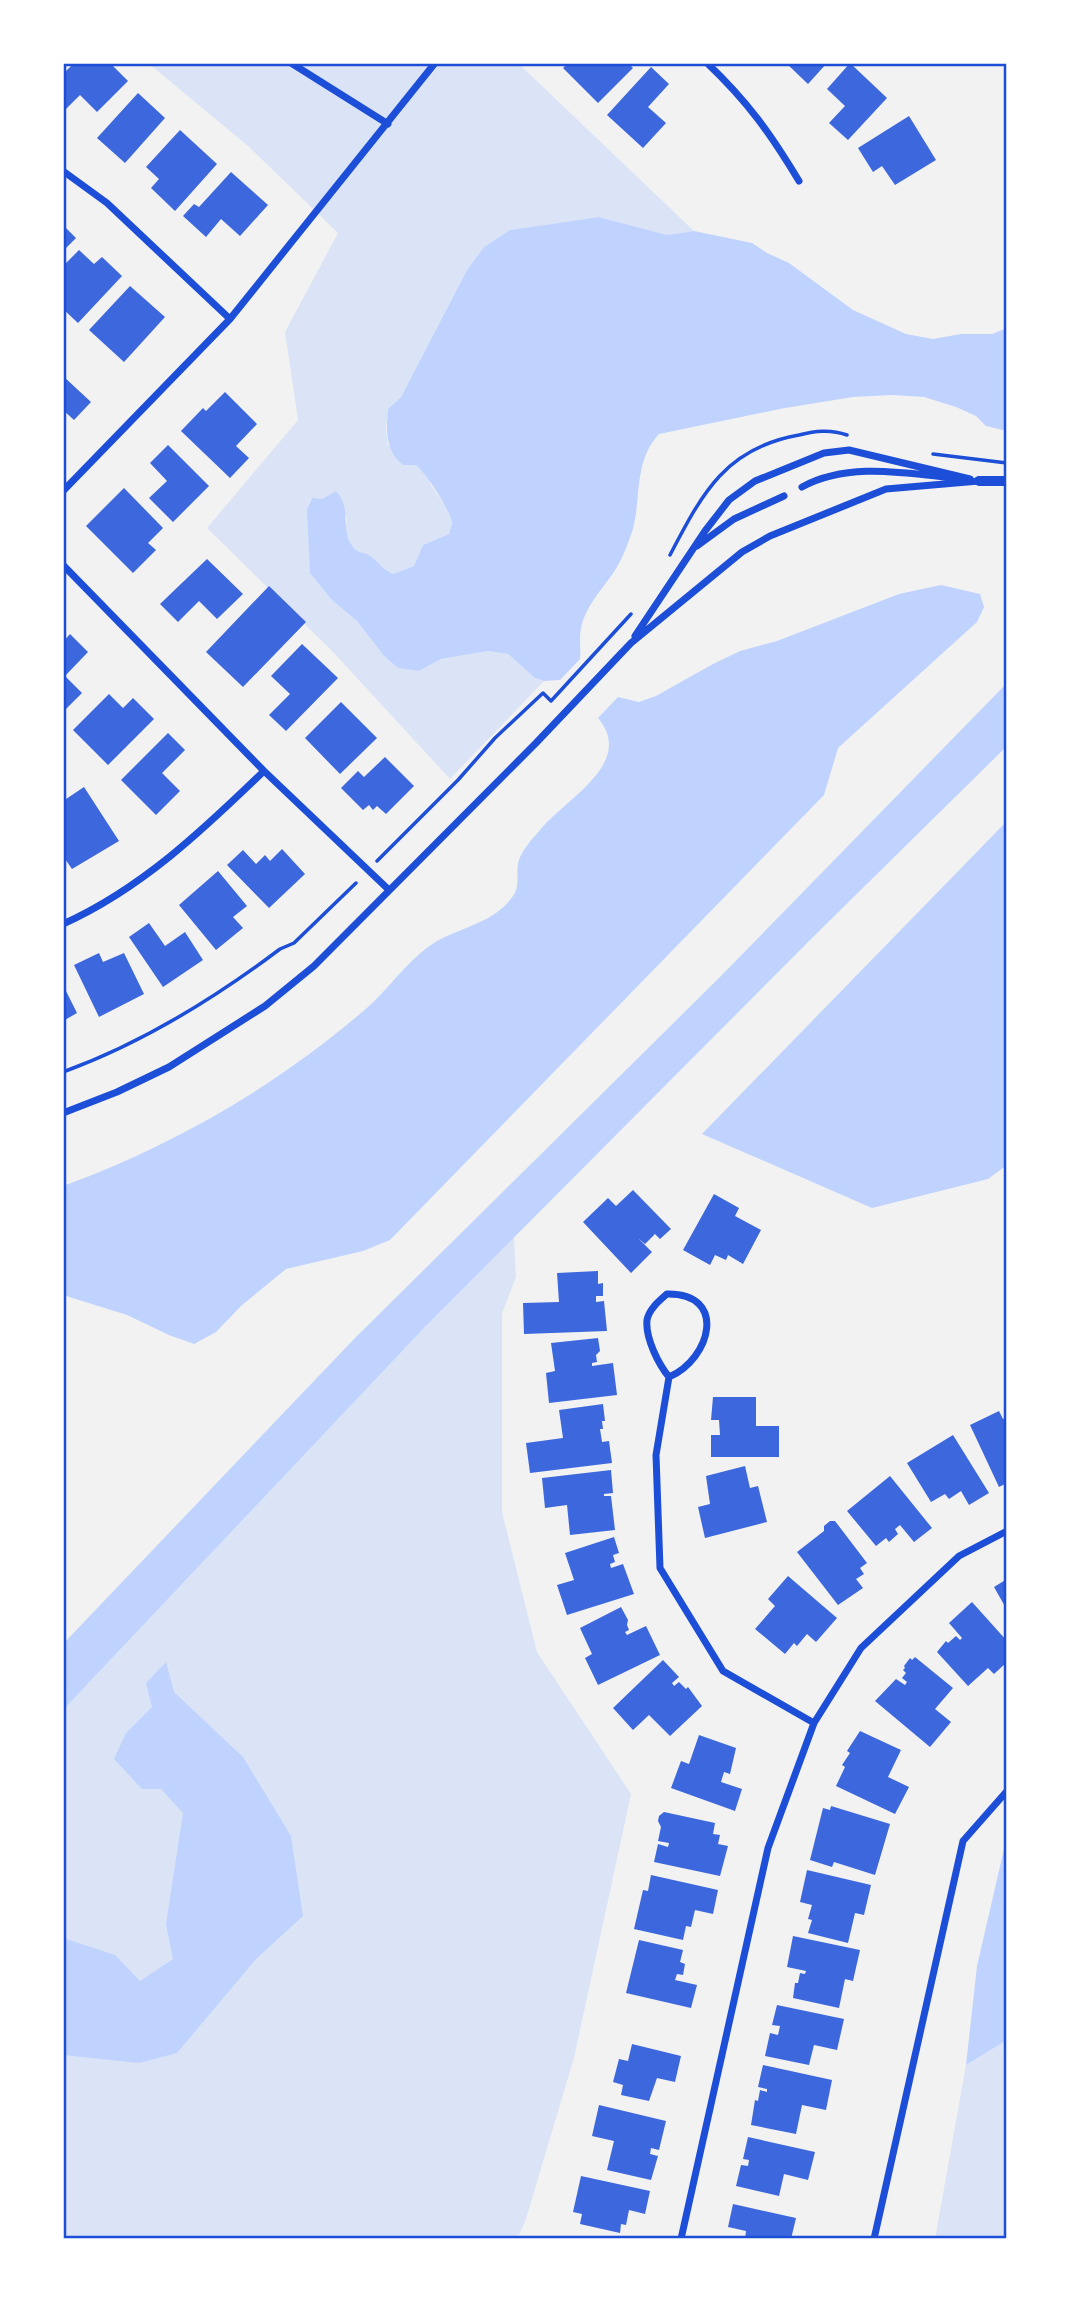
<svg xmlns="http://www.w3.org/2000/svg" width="1070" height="2302" font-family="'Nunito Sans',sans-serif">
	<rect width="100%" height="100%" fill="#f2f2f2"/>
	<path fill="#dbe4f7" d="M148 63H518L694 231 667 235 599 217 510 230 484 247 467 270 401 397 388 409 386 428 388 445 427 474 431 485 449 511 452 523 449 534 423 545 414 566 393 574 381 569 371 556 358 552 351 545 345 532 347 519 336 491 322 499H311L307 509 332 600 357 621 384 656 398 668 419 671 441 659 488 651 508 654 535 678 544 681 450 779 333 652 207 528 298 420 285 332 338 233 248 146Z
		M514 1237 516 1277 502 1314V1512L537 1652 631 1794 574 2058 525 2222 517 2239H63V1710L424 1328Z
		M1007 2040V2239H935L966 2065Z"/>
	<path fill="#bfd3fe" d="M599 217 667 235 694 231 752 243 767 253 789 263 853 310 906 334 933 339 961 334H992L1007 328V431L986 426 976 416 956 407 924 397 892 395 853 397 785 408 659 434C633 462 642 498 632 532 628 543 623 557 617 567 605 587 586 604 581 628 579 639 581 648 580 659L560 680 544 681 535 678 508 654 488 651 441 659 419 671 398 668 384 656 357 621 332 600 310 573 307 509 312 498 322 499 336 491C353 510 339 529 353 547 358 554 366 552 372 557 380 564 382 569 393 574L414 566 423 545 449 534C449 533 452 524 452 523 452 513 424 469 415 465 414 465 404 465 403 465 385 450 386 431 388 409L401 397 467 270 484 247 510 230Z
		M941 585 980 594 984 607 977 622 838 748 824 795 390 1240 363 1251 286 1269 241 1306 216 1332 194 1344 169 1335 127 1315 63 1295V1186C175 1145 278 1085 368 1007 389 988 405 964 428 947 455 927 492 926 513 896 521 885 515 872 519 860 522 850 533 838 540 830 565 799 636 763 598 718L618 697 639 702 656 696 713 664 740 651 777 641 899 594Z
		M1007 683V746L810 940 424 1328 63 1710V1644L355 1338 721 976Z
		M1007 821V1165L988 1179 872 1208 702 1134Z
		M166 1662 174 1692 243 1757 291 1836 303 1916 256 1959 177 2053 139 2063 63 2055V1938L115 1955 140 1981 173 1959 166 1924 183 1813 161 1789H142L114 1759 126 1733 152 1707 146 1683Z
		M1007 1836V2040L966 2065 977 1966Z"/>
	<path fill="#3d67dc" d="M74 63H110L128 81 97 112 80 95 63 112V74Z
		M568 63H628L633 68 598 103 563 68Z
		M786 63H827L808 84Z
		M850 63 887 98 848 140 829 123 845 106 827 89Z
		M651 67 669 84 648 107 666 123 643 148 607 115Z
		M138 93 165 118 125 163 97 138Z
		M909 116 936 160 895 185 882 166 873 172 858 148Z
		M180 130 217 164 175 211 151 188 159 179 146 167Z
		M231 172 268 205 240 236 221 219 206 237 183 216 194 204 199 207Z
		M63 225 76 238 63 251Z
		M79 250 94 264 102 257 122 276 78 323 63 309V266Z
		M130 286 165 317 124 362 89 330Z
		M63 376 91 402 74 420 63 410Z
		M225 392 257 424 236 446 249 458 230 478 181 431 203 408 206 411Z
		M168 445 209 486 173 522 149 498 167 481 150 463Z
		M124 488 163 528 148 543 156 550 133 573 86 526Z
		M207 559 243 594 217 619 199 601 178 622 160 604Z
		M269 586 306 622 243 687 206 652Z
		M70 634 88 652 65 676 82 693 63 712V642Z
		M302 644 338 678 286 731 269 715 290 694 271 676Z
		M109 694 123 708 133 698 154 719 108 765 73 730Z
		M341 702 377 738 340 774 305 738Z
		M168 733 185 750 162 773 180 791 156 815 121 780Z
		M385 757 414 786 386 814 377 806 373 810 369 805 363 810 341 788 358 771 364 777Z
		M84 787 119 841 72 869 63 856V801Z
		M282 849 305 874 269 908 227 865 243 850 256 864 265 855 270 861Z
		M218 871 247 906 233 917 243 928 216 950 179 905Z
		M149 923 165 946 185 932 203 960 163 987 129 937Z
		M99 953 103 962 124 953 144 994 99 1017 74 965Z
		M63 985 77 1013 63 1021Z
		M633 1190 671 1229 660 1239 655 1234 645 1244 638 1238 652 1252 631 1273 583 1222 608 1198 616 1206Z
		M714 1194 739 1208 735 1216 761 1230 743 1264 728 1255 726 1260 715 1255 710 1265 683 1250Z
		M598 1271V1284L603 1283V1296H596V1302L604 1301 607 1331 524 1334 523 1303 559 1302 557 1273Z
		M598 1338 600 1351 596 1355 597 1362 592 1363V1366L613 1363 617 1395 549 1403 546 1373 555 1371 551 1343Z
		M713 1397H756V1426H779V1457H711V1435H720L719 1420H711Z
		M603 1404 605 1421H602L603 1429H600L602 1442 609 1441 612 1463 530 1473 526 1443 563 1438 559 1410Z
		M999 1411 1003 1419 1007 1417V1483L999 1487 970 1425Z
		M953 1435 989 1493 969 1505 961 1491 949 1499 945 1494 931 1502 907 1463Z
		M745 1466 750 1488 758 1486 767 1522 705 1538 698 1507 710 1504 706 1476Z
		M611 1470 613 1493 604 1494V1496H611L615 1530 570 1535 567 1505 545 1508 542 1478Z
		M890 1476 932 1528 914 1542 900 1525 895 1529 898 1534 889 1542 886 1538 876 1546 847 1511Z
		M830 1521H835L867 1563 860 1568 864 1574 856 1579 863 1588 838 1605 797 1552 824 1531V1526Z
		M614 1537 619 1553 613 1555 615 1562 610 1564 611 1568 623 1564 634 1594 567 1615 557 1585 574 1580 565 1553Z
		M788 1576 837 1618 816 1642 807 1634 797 1646 794 1643 785 1654 755 1629 775 1606 768 1599Z
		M1007 1579V1610L994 1587Z
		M972 1602 1007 1641V1662L994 1674 988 1668 968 1686 937 1652 946 1641 948 1643 956 1636 960 1640 962 1638 949 1623Z
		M621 1607 628 1620 627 1625 629 1630 625 1632 627 1635 646 1626 660 1655 598 1685 585 1658 592 1654 580 1628Z
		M915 1657 953 1688 935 1709 951 1722 930 1747 875 1701 896 1679 905 1685 907 1682 902 1678 906 1673 903 1670 905 1668 904 1666 910 1658 912 1660Z
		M663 1660 679 1677 672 1683 674 1686 679 1682 686 1689 688 1687 702 1706 670 1736 649 1715 633 1730 613 1708Z
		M860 1731 901 1750 888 1777 909 1787 895 1814 836 1786 845 1767 842 1765 850 1753 847 1751Z
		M699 1735 736 1748 730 1774 724 1772 721 1782 742 1789 735 1811 671 1788 681 1761 689 1764Z
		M831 1806 890 1824 875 1875 834 1862 832 1867 810 1860 823 1808 830 1810Z
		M664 1812 715 1823 713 1834 720 1835 718 1844 728 1846 720 1876 654 1862 658 1844 668 1847 669 1843 658 1841 661 1827 658 1821 659 1816Z
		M807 1870 871 1885 864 1915 855 1913 848 1943 808 1933 812 1920 808 1919 812 1905 800 1902Z
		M651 1875 718 1890 713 1914 695 1910 691 1927 686 1926 683 1940 634 1929 643 1890 648 1891Z
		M793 1936 860 1950 853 1981 845 1979 839 2008 793 1998 795 1983H798L800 1973 805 1974 806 1971 787 1967Z
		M639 1940 683 1950 680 1962 685 1964 683 1975 677 1974 675 1980 697 1985 691 2008 626 1993Z
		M777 2005 844 2019 837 2050 814 2045 809 2065 765 2056 770 2033 778 2035 780 2026 772 2025Z
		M632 2044 681 2056 675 2082 657 2078 649 2101 621 2095 623 2085 613 2082 619 2059 628 2061Z
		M763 2065 832 2080 826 2110 802 2105 796 2134 751 2125 755 2100 758 2101 760 2090 767 2092V2089L758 2087Z
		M599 2105 666 2121 659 2150 651 2148 650 2154 658 2156 651 2180 607 2170 614 2141 592 2136Z
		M748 2137 815 2152 808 2180 784 2174 779 2196 736 2186 741 2165 748 2166 749 2160 743 2159Z
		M581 2176 650 2191 645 2214 629 2210 626 2225 621 2224 620 2233 580 2224 582 2214 573 2212Z
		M733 2204 796 2218 791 2239H745L746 2231 728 2227Z"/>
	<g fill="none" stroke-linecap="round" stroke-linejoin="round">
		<path stroke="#1d4ed8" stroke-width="3.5" d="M933 454 1007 463
			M670 555C702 494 725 448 799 435 815 431 830 429 847 435
			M377 861 458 780 495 738 543 693 551 701 631 614
			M63 1072C140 1044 215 998 280 949L294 943 356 883"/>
		<path stroke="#1d4ed8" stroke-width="7" d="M291 63 388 124
			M707 63C748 102 770 133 799 181
			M63 171 107 203 230 319
			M802 487C848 462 904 473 954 478
			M63 491 230 319 435 63
			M697 546 734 519 784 496
			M63 565 264 771 389 890
			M635 636 705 531 729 500 755 481 824 453 849 450 970 479
			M63 924C141 889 203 830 264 771
			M63 1113 117 1092 169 1067 265 1006 314 966 536 743 631 643 742 552 770 536 886 489 979 481
			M669 1377C711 1359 728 1293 667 1294 659 1301 649 1309 647 1320 645 1338 659 1365 669 1377L656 1455 660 1568 723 1671 814 1723
			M681 2239 768 1848 814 1723 861 1648 959 1556 1007 1531
			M874 2239 963 1841 1007 1791"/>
		<path stroke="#1d4ed8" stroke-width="10" d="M979 481H1007"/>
	</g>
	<rect width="1070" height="2302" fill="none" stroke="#ffffff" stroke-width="130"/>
	<rect x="65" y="65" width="940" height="2172" fill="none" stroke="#1d4ed8" stroke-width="2.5"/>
</svg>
